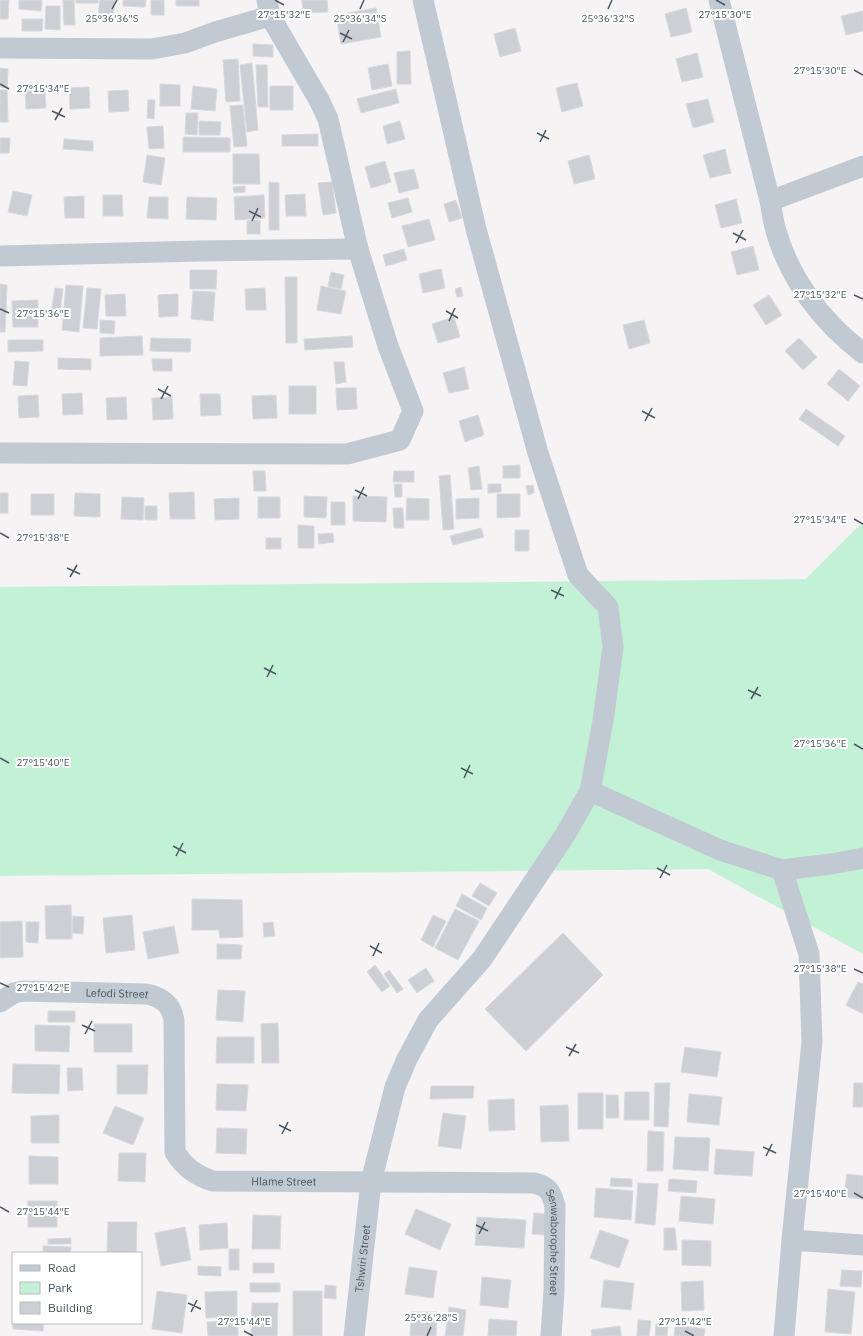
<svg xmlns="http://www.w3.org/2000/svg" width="863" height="1336" font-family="'IBM Plex Sans',sans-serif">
	<rect width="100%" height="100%" fill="#f5f3f3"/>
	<path fill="#c3f1d5" d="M863 522V954L708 869 0 876V587L806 579Z"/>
	<path fill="#cdcfd5" stroke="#d7d9de" d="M0 0H9L8 19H0Z
		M19 0H42L41 11 19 9Z
		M63 0H74L75 25H64Z
		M76 0H98V3H76Z
		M100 0H115L113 18 98 16Z
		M123 0H146L145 7 123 6Z
		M151 0H164V15H151Z
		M176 0H199V6H176Z
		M302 0H327L328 12 303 13Z
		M46 6H60V30L45 29Z
		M376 8 381 37 341 44 336 15Z
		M686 8 692 32 671 37 665 14Z
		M863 11V31L846 35 841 16Z
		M22 19H43L42 31H22Z
		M515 28 521 51 500 57 494 34Z
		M253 44 273 45V57L253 56Z
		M410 51 411 84H397V52Z
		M697 53 703 77 682 82 676 59Z
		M238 59 240 101 226 102 223 60Z
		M252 63 258 130 247 132 240 65Z
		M388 64 392 86 372 90 368 68Z
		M256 65H267L268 107H258Z
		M0 68 8 69 7 88 0 87Z
		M577 83 583 106 562 112 556 88Z
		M160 84 180 85V106H160Z
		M193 86 217 89 215 111 191 109Z
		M270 86H293V110H270Z
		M25 87H45L46 108 26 109Z
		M89 87 90 108 70 109 69 88Z
		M396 89 399 103 361 113 357 99Z
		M0 90H7L8 122H0Z
		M128 90 129 111 109 112 108 91Z
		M708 99 714 122 693 128 686 104Z
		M148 100H155L154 119 147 118Z
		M243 105 247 146 234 147 230 106Z
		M186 113H198L197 135 185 134Z
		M199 121 221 122 220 135H199Z
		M400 121 405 139 387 144 383 126Z
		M163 126 164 148 149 149 147 127Z
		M318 134V146H282V135Z
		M183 137 230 138V152H183Z
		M0 138H10L9 153H0Z
		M64 139 93 141V151L63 149Z
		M725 149 731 173 710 178 703 155Z
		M233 154H259L260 184H233Z
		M147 155 165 158 161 185 143 182Z
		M589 155 595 179 574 184 568 161Z
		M385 161 391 182 371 188 365 167Z
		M414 169 419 188 399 193 394 173Z
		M269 182 279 183V230H269Z
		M332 182 336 213 323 215 318 183Z
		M245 186V192L234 193 233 187Z
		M13 191 32 195 27 216 8 212Z
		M305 194 306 216H286L285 195Z
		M103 195H122L123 216H103Z
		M264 195 265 218 235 220 234 197Z
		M84 196V218H65L64 197Z
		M149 197H168V219L147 218Z
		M187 197 217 198 216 220 186 219Z
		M408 198 412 212 392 218 388 203Z
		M736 199 742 223 721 228 715 205Z
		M456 200 462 218 449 222 444 204Z
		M429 219 435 240 408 247 402 226Z
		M260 220V234H247V221Z
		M753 246 759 270 737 275 731 252Z
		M404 249 407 260 386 266 383 255Z
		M441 269 445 288 423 293 419 274Z
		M190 270H217L216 289H190Z
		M331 272 344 275 341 289 328 286Z
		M285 277H297V343H286Z
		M0 284 7 285 5 332H0Z
		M66 285 83 286 79 332 62 330Z
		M321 286 346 291 341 314 317 310Z
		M461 287 463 296 457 297 455 289Z
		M55 288 63 289 60 314 51 313Z
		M87 288 101 289 97 329 83 328Z
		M265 288 266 310H246L245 289Z
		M193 291 215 292 213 321 191 319Z
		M125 294 126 316H106L105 295Z
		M178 294V316L159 317 158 295Z
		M769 295 782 315 766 325 753 305Z
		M38 300V327H13L12 301Z
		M454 317 460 337 438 343 432 324Z
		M100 320 115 321 114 334 100 333Z
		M644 320 650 343 629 349 623 325Z
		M142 336 143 355 100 356V338Z
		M352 336 353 347 305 350 304 339Z
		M151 338 191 339 190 352 150 351Z
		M799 338 817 357 803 370 785 351Z
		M8 340H43V351L8 352Z
		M58 358 91 359V370L58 369Z
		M152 359H172V371H153Z
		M15 361 29 362 27 386 13 385Z
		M334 362H344L346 382 336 384Z
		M464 367 469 389 449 393 443 373Z
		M839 369 860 386 848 401 827 384Z
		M289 386H316V414H289Z
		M336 388H356L357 409 337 410Z
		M82 393 83 414 63 415 62 394Z
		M200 394H220L221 415 201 416Z
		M38 395 39 417 19 418 18 396Z
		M276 395 277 418 253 419 252 396Z
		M126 397 127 419 107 420 106 398Z
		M172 397 173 419 153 420 152 398Z
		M806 409 845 436 838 446 799 419Z
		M478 415 484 435 465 442 459 421Z
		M520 465V478H503V466Z
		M479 466 482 489 471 490 468 468Z
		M253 471H265L266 491H254Z
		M394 471H414V482H393Z
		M450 475 454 529 443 530 439 476Z
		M394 484H402V497H395Z
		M488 484H501V492L488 493Z
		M533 485 534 493 528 495 526 486Z
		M194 492 195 519H170L169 493Z
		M0 493H8V513H0Z
		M75 493 100 494V517L74 516Z
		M31 494H54V515H31Z
		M497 494H520V517L497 518Z
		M304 496 327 497 326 518 304 517Z
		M353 496 387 497 386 522 353 521Z
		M122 497 144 498 143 520 121 519Z
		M258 497H280V518H258Z
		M239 498V519L215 520 214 499Z
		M407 498 429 499V520H406Z
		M479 498V518L456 519V499Z
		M331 502H345V525H331Z
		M145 506H157V520H145Z
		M393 508H403L404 528H394Z
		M298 525 314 526V548H298Z
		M481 528 484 537 453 545 450 536Z
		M515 530H529V551H515Z
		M333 533 334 542 319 544 318 534Z
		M266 538H281V549H266Z
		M480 883 497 893 489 906 472 896Z
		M462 894 487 908 481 920 456 906Z
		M192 899 242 900 243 937 220 938 219 930H192Z
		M71 905 72 939H46L45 906Z
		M455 909 479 921 458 960 435 948Z
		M132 915 135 950 106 953 103 918Z
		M433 915 446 921 433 947 421 940Z
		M73 916 84 917 83 934 72 933Z
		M22 921 23 957 0 958V922Z
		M26 922H39L38 943 26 942Z
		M273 922 275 936 264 937 263 923Z
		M174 926 179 953 148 959 143 932Z
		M563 933 603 975 526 1051 485 1009Z
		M217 944 242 945 241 959H217Z
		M375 965 390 986 382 992 367 972Z
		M426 968 434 981 417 993 408 980Z
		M389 970 403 989 397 993 384 974Z
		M858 982 863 984V1014L846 1005Z
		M218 990 245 991 243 1022 216 1020Z
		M48 1011H75V1022H48Z
		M278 1023 279 1063H262L261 1024Z
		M94 1024H132V1052H94Z
		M35 1025 70 1026 69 1052 35 1051Z
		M217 1037H254V1063H216Z
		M685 1047 721 1052 717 1077 681 1072Z
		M13 1064 60 1065 59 1094 12 1093Z
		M117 1065H148L147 1094H117Z
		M67 1068H82L83 1090 68 1091Z
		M655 1083H670L668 1127 654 1126Z
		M854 1083H863V1107H853Z
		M217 1084 248 1085 246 1111 216 1110Z
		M431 1086H474L473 1098 430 1099Z
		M625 1092H649V1120H624Z
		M578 1093H603V1129H578Z
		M689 1094 722 1097 719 1125 687 1122Z
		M606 1095H618L619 1118H606Z
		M514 1099 515 1130 489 1131 488 1100Z
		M568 1105 569 1141 541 1142 540 1106Z
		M115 1106 144 1118 133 1145 103 1133Z
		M443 1113 466 1116 461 1149 438 1146Z
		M59 1115V1143H31V1116Z
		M217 1128 247 1129 246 1154 216 1153Z
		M648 1131 664 1132 663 1171H647Z
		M675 1137 710 1138 708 1171 673 1169Z
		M716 1149 754 1152 752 1176 714 1174Z
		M119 1153H146L145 1182 118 1181Z
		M29 1156 58 1157V1184H29Z
		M847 1174 863 1176V1199L844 1197Z
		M611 1178 632 1179V1187L610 1186Z
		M669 1179 697 1181 696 1193 668 1191Z
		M638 1183 658 1184 655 1225 635 1223Z
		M596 1188 633 1191 631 1220 594 1217Z
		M681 1196 715 1199 713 1224 679 1221Z
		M28 1201H57V1227H28Z
		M416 1209 451 1224 440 1250 405 1234Z
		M534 1213 548 1214 546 1235 532 1234Z
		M253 1215 281 1216 280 1249H252Z
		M477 1217 526 1220 524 1248 475 1245Z
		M108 1222H137L136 1253H107Z
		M227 1223 228 1248 200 1250 199 1225Z
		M185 1227 191 1260 161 1266 155 1233Z
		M664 1228H675L677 1250H664Z
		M600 1230 629 1240 619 1268 590 1258Z
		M71 1238V1244H48V1239Z
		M682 1240 711 1241V1266L682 1265Z
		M43 1246 71 1247 70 1253H43Z
		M229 1249H239V1270H229Z
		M253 1263H274V1273H253Z
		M198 1266 221 1267V1276L198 1275Z
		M409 1267 437 1271 433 1298 405 1294Z
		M842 1270 862 1271 861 1287 840 1286Z
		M482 1277 511 1280 508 1308 480 1305Z
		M604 1280 634 1283 631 1310 601 1307Z
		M703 1281 704 1310 682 1311 681 1282Z
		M250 1283H280V1292H250Z
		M325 1285 336 1286V1299L324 1298Z
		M828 1289 855 1292 851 1334 825 1332Z
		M157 1291 187 1295 182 1333 152 1329Z
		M237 1291V1317L206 1318 205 1292Z
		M293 1291H322V1336H293Z
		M252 1303H278L277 1336H251Z
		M449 1307 466 1310 463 1336H445Z
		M411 1312H437L436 1336H410Z
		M489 1319 517 1321 516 1336H488Z
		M638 1320 651 1321 649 1336H637Z
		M238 1321V1336H208L207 1322Z
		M13 1323H44L43 1331 13 1329Z
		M656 1324 668 1325 667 1336H655Z
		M675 1325 705 1329 704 1336H674Z
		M620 1326 621 1336H592L591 1330Z"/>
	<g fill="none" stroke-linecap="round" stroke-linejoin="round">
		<g stroke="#c1cad2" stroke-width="21">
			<path d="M719 0 770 201C772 211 773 221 776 231 790 280 823 323 863 353"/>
			<path d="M0 48 152 49 185 43 215 32 270 16"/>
			<path d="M770 201 863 166"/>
			<path d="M0 256 201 251 358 249"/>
			<path d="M0 453 347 454 400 440 413 411 388 346 358 249 328 119 319 100 270 16 267 0"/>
			<path d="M590 791 720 850 782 870 831 864 863 858"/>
			<path d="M782 870 809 954 812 1042 792 1240 784 1336"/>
			<path id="s1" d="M0 1002 14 993 23 991 146 994C162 997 172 1004 174 1021L175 1152C184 1167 196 1176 213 1181L534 1183C549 1187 551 1191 555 1206L554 1291 551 1336"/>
			<path d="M792 1240 863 1245"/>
			<path id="s2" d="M354 1336 371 1182 395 1087 407 1059 428 1020 482 959 565 835 590 791 603 721 613 647 608 607 578 575 538 453 476 229 423 0"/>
		</g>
	</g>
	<path fill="none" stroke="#4a5661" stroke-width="1.5" d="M275 0 284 5M716 0 725 5M112 9 117 0M360 9 364 0M608 9 612 0M340 33 352 39M343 42 349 30M854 70 863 75M0 84 9 89M52 111 65 117M55 120 62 108M537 133 549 139M540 142 546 130M249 211 261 217M252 221 258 208M733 233 746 240M736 243 743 230M854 295 863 299M0 309 9 313M446 311 458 318M449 321 455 308M158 389 171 396M161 399 168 386M642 411 655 418M645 421 652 408M355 490 367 496M358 499 364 487M854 519 863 524M0 533 9 538M67 568 80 574M70 577 77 565M551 590 564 596M555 599 561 587M264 668 276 674M267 677 273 665M748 690 761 696M751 699 758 687M854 744 863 749M0 758 9 763M461 768 473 774M464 778 470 765M173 846 186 853M176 856 183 843M657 868 670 875M660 878 667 865M370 946 382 953M373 956 379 943M854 969 863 973M0 983 9 987M82 1025 95 1031M85 1034 92 1021M566 1047 579 1053M569 1056 576 1044M279 1125 291 1131M282 1134 288 1122M763 1147 776 1153M766 1156 772 1144M854 1193 863 1198M0 1207 9 1212M476 1225 488 1231M479 1234 485 1222M188 1303 201 1309M191 1312 197 1300M244 1331 253 1336M685 1331 694 1336M427 1336 431 1327"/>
	<g text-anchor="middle" stroke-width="4" stroke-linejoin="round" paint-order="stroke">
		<g font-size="11" fill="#4a5661" stroke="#fff">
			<text dy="4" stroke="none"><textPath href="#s1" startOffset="120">Lefodi Street</textPath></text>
			<text dy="4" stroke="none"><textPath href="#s1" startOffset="442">Hlame Street</textPath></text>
			<text dy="4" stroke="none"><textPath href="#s1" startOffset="762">Senwaborophe Street</textPath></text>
			<text dy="4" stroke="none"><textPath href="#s2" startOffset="78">Tshwiri Street</textPath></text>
		</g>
	</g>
	<g font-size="10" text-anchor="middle" fill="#4a5661" stroke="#fff" stroke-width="4" stroke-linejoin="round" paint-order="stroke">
		<text x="284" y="18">27°15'32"E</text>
		<text x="725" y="18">27°15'30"E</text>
		<text x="112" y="22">25°36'36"S</text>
		<text x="360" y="22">25°36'34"S</text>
		<text x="608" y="22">25°36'32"S</text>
		<text x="820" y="74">27°15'30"E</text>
		<text x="43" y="92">27°15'34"E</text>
		<text x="820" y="298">27°15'32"E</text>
		<text x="43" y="317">27°15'36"E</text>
		<text x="820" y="523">27°15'34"E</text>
		<text x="43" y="541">27°15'38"E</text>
		<text x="820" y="747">27°15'36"E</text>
		<text x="43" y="766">27°15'40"E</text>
		<text x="820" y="972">27°15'38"E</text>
		<text x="43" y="991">27°15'42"E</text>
		<text x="820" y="1197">27°15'40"E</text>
		<text x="43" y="1215">27°15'44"E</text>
		<text x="431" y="1321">25°36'28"S</text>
		<text x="244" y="1325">27°15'44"E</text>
		<text x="685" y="1325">27°15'42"E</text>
	</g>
	<rect x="12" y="1252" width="130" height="72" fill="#ffffff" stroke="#b7bbc0"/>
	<rect x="20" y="1265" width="20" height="6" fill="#c1cad2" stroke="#b7bbc0"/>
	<text x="48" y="1272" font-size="12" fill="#4a5661">Road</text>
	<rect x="20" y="1282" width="20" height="12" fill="#c3f1d5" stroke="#b7bbc0"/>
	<text x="48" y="1292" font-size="12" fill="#4a5661">Park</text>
	<rect x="20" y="1302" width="20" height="12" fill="#cdcfd5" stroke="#b7bbc0"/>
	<text x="48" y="1312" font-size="12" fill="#4a5661">Building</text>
</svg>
